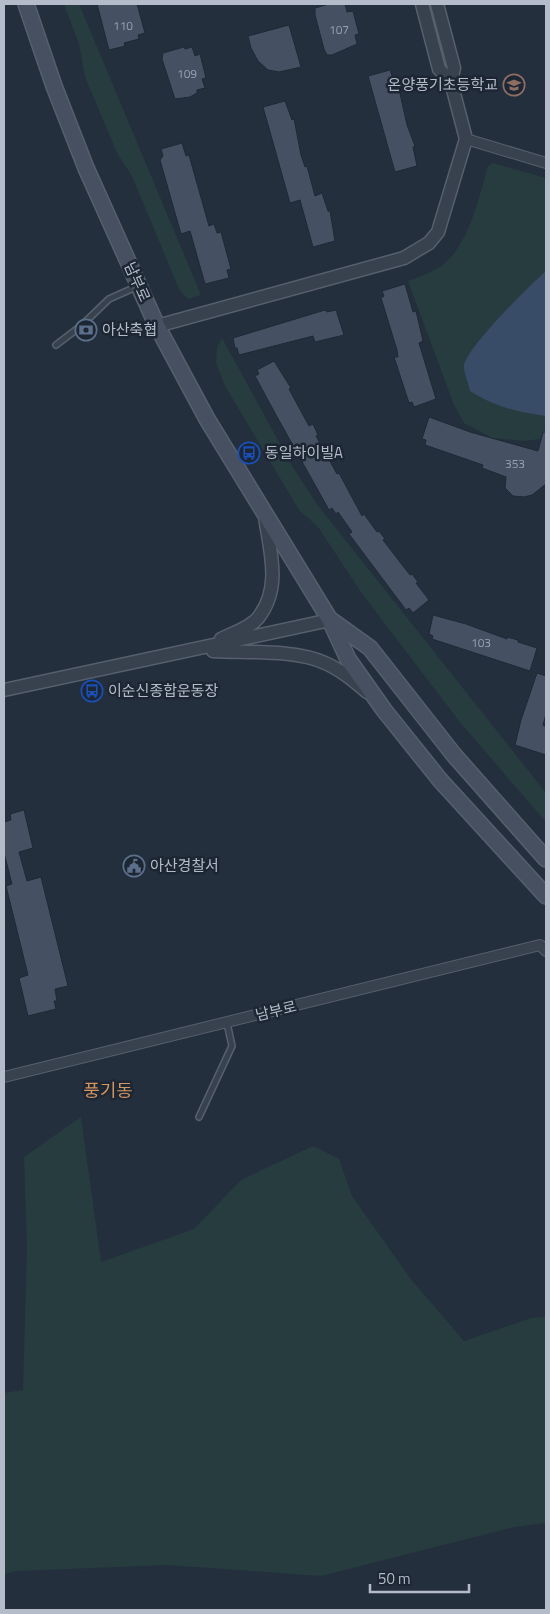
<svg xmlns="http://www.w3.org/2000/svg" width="550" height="1614" font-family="'Titillium Web','Noto Sans KR',sans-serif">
	<rect width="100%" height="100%" fill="#242f3e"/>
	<path fill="#263c3f" d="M64 4H79L201 295 188 299 179 289 132 176 118 155 85 77 79 44Z
		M493 163 546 178V438L525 441 492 438 464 423 454 405 408 281C422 276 439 270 449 259 470 238 480 194 488 166Z
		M222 338 291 464 316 503 546 793V822L459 721 363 595 318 527 299 510 225 386 216 363 217 347Z
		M81 1117 101 1262 194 1229 241 1180 313 1146 339 1159 352 1196 410 1278 464 1341 531 1318 546 1317V1523L514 1527 321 1576 167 1565 17 1571 4 1574V1393L23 1390 27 1248 24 1157Z"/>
	<path fill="#394c67" d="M546 271V416C518 412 495 407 470 391 469 385 463 371 464 365 470 344 528 287 546 271Z"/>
	<path fill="#455162" stroke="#1f2835" d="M97 4H137L145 33 138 35 139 39 124 43 125 46 109 50Z
		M329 4H345L347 12 353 11 359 34 355 35 357 44 332 55H327L324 49 315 15V8Z
		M289 25 301 67 279 72 268 70 258 61 251 48 248 36Z
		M184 47 185 49 192 47 195 56 200 54 206 78 202 79 205 88 197 90V93L190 97 175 99 162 59 163 53Z
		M390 70 397 89H399L407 125 415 146 413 147 417 166 395 172 368 76Z
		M285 101 292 120 294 119 301 155 305 167 307 166 315 196 322 193 328 211H330L335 241 313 247 300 200 290 203 263 107Z
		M182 143 186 156 189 155 209 226 214 224 217 233 221 232 231 269 227 270 229 278 205 284 190 231 181 234 160 160 163 156 161 149Z
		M405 284 413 312 416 311 423 341 419 343 436 399 414 407 412 402 409 403 394 357H398L397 350 381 298 384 296 382 291Z
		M325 310 327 312 336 310 344 335 315 342 313 336 239 355 237 348H235L233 338Z
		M274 361 291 388 289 389 309 426 313 424 318 435 316 436 337 474 339 473 362 516 364 514 377 532 379 531 385 539 383 540 410 575 412 574 418 582 416 583 429 600 413 613 409 608 406 610 349 534 352 532 338 512 336 514 332 508 329 510 276 415 255 376 259 374 257 370Z
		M429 417 470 432 538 451 543 432H546V484L532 495 524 497 513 496 505 488 506 477 482 468 483 465 425 445 426 440 422 439Z
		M433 615 466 624 507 639V637L518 640V642L537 648 530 671 432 639 433 636 429 634Z
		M537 673 546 676V714L543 725 546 727V755L515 745 521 720Z
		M24 810 33 848 19 852 27 881 41 877 68 986 55 989 57 1001H54L56 1009 28 1016 19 978 28 975 6 886 12 884 4 853V822L11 820 10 814Z"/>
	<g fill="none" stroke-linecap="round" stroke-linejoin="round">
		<g stroke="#565f6c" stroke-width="8">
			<path id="service" d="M56 345 81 326 109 299 138 286
				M199 1117 232 1046 227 1023"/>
		</g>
		<g stroke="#565f6c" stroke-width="12">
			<path id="minor" d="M466 139 546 163
				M4 1077 540 945 546 951"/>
		</g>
		<g stroke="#565f6c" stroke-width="15">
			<path id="tertiary" d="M422 4 439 69 451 82
				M157 326 404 258 429 243 438 232 466 139 451 82 454 68 437 4
				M221 639C233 633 250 628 258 618 282 588 270 551 265 517
				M213 651C246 653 295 649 325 663 341 670 354 681 367 692
				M4 690 330 620"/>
		</g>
		<g stroke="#565f6c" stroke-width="18">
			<path id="secondary" d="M26 4 54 86 86 168 157 326 207 419 330 620 348 659 384 710 440 780 546 896
				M331 620 370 648 454 755 546 859"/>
		</g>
		<use href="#service" stroke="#38414e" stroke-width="5"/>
		<use href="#minor" stroke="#38414e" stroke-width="10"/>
		<use href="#tertiary" stroke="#38414e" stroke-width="12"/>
		<use href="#secondary" stroke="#465061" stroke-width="15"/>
	</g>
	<defs>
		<g id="school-ring" transform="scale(1.125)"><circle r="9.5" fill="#1d2633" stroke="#8d6e63" stroke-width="1.5"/><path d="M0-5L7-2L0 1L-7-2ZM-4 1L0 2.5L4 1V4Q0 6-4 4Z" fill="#8d6e63"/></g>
		<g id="bank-ring" transform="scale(1.125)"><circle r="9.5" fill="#1d2633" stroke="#5c6f8a" stroke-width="1.5"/><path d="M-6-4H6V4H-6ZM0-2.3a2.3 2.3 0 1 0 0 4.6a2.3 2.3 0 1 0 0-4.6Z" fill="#5c6f8a"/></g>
		<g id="bus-ring" transform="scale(1.125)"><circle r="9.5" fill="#1d2633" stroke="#1a4fb4" stroke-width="1.5"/><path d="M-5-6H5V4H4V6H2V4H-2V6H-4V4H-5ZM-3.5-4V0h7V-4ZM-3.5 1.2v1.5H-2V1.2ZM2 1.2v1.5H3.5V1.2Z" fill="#1a4fb4"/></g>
		<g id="civic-ring" transform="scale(1.125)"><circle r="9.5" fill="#1d2633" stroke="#5c6f8a" stroke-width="1.5"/><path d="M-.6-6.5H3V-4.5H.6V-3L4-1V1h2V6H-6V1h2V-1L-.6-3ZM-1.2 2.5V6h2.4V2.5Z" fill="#5c6f8a"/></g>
	</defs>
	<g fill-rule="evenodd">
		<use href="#school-ring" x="514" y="85"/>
		<use href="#bank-ring" x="86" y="330"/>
		<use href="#bus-ring" x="249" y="453"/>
		<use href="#bus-ring" x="92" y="691"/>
		<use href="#civic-ring" x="134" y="866"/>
	</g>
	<g text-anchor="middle" stroke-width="5" stroke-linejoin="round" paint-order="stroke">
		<g font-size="12" fill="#98a1af">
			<text x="123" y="30">110</text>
			<text x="339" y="34">107</text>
			<text x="187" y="78">109</text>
			<text x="515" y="468">353</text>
			<text x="481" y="647">103</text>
		</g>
		<g font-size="15" fill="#b4bcc9" stroke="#1d2633" text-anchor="start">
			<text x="498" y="90" text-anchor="end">온양풍기초등학교</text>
			<text x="102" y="335">아산축협</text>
			<text x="265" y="458">동일하이빌A</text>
			<text x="108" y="696">이순신종합운동장</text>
			<text x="150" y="871">아산경찰서</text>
		</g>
		<g font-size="15" fill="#b4bcc9" stroke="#1d2633">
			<text transform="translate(137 282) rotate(66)" y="5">남부로</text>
			<text transform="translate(276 1011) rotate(-14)" y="5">남부로</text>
		</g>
		<g font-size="18" fill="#d59563" stroke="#1d2633">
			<text x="108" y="1097">풍기동</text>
		</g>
	</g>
	<rect width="550" height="1614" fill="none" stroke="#b4bcc9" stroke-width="10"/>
	<path d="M370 1584v8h99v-8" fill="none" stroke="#b4bcc9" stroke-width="2.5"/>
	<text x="378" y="1584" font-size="15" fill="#b4bcc9" stroke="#1d2633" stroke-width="4" paint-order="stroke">50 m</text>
</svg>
